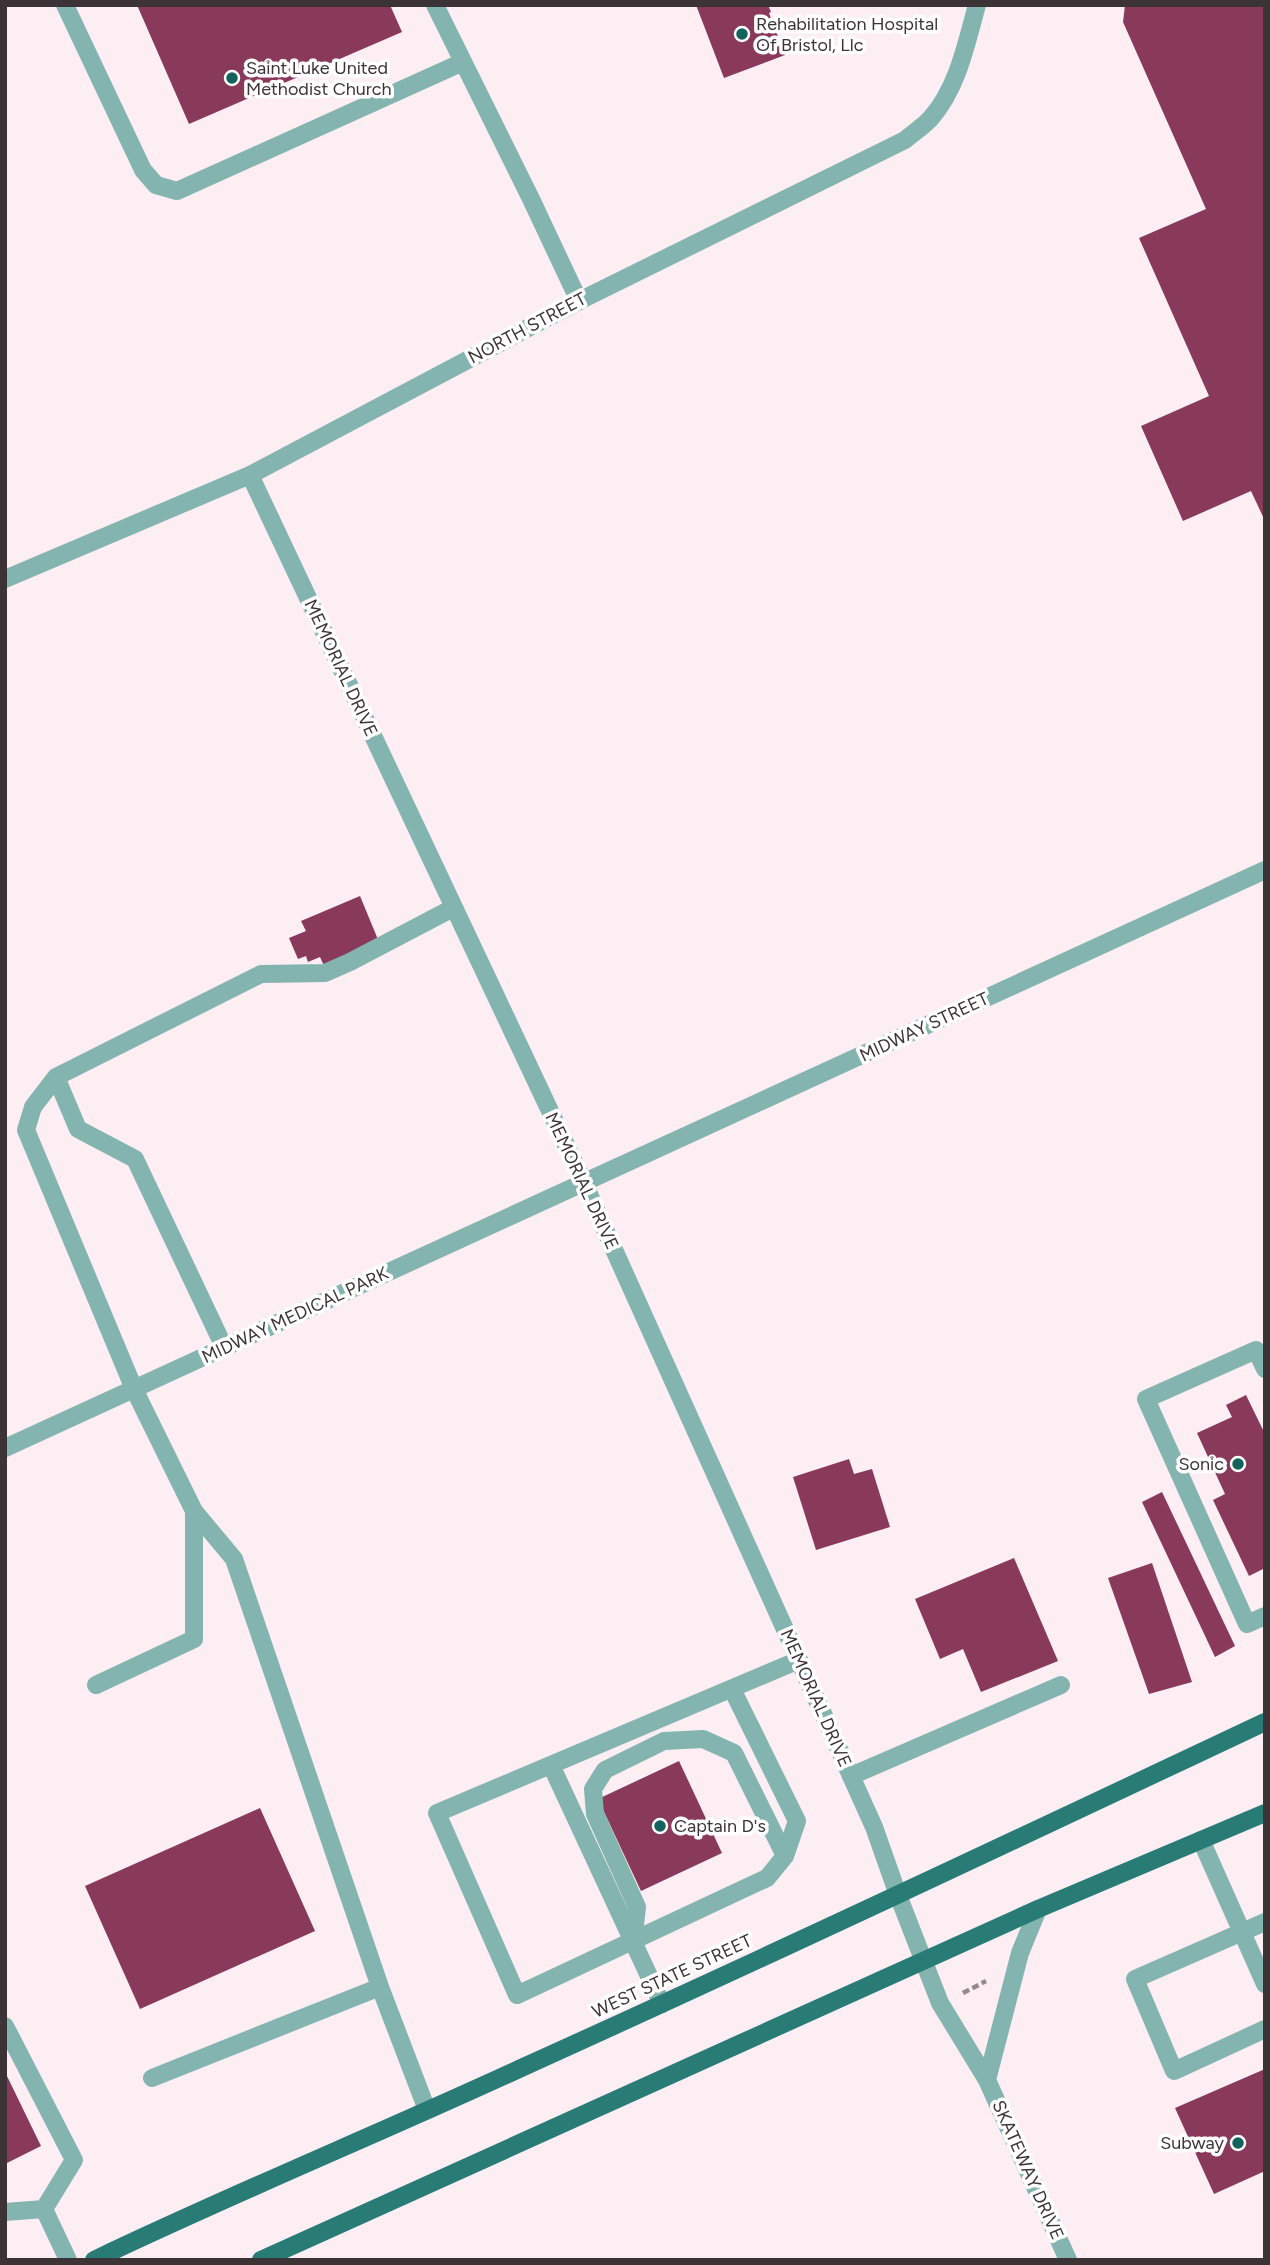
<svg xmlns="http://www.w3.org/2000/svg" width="1270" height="2265" font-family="Figtree,sans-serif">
	<rect width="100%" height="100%" fill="#fdeef3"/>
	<path fill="#893959" d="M137 5H390L402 32 189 124Z
		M696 5H768L771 12 769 13 785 55 724 78Z
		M1125 5H1265V521L1251 491 1183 521 1141 426 1209 396 1139 238 1206 209 1123 22Z
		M360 896 379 942 326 970 320 957 308 962 306 956 298 959 289 938 306 931 301 921Z
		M1246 1395 1265 1434V1568L1249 1576 1213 1500 1225 1494 1197 1433 1232 1417 1226 1405Z
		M849 1459 854 1474 872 1469 890 1527 816 1550 793 1477Z
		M1162 1492 1235 1646 1215 1657 1142 1502Z
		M1014 1558 1058 1661 981 1692 963 1649 940 1659 915 1599Z
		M1152 1563 1192 1682 1149 1694 1108 1578Z
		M679 1761 722 1853 641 1891 598 1799Z
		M260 1808 315 1931 140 2009 85 1886Z
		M1265 2069V2171L1214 2194 1175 2108Z
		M5 2072 41 2146 5 2164Z"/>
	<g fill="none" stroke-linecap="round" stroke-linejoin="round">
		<path stroke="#95898d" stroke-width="4.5" stroke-dasharray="7 3.5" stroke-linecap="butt" d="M963 1993 986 1981"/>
		<path stroke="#84b4b0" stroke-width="18" d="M65 5 143 170 156 185 177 191 463 62
			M435 5 531 199 579 301
			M56 1077 78 1129 135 1159 224 1347
			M1265 1369 1256 1350 1146 1399 1247 1624 1265 1616
			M96 1685 194 1639V1511
			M732 1689 797 1821 785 1856 767 1878 517 1995 437 1813 799 1660
			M551 1765 662 2004
			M851 1776 1061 1685
			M1201 1840 1265 1984
			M1265 1922 1135 1979 1174 2071 1265 2029
			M633 1943 637 1907 595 1814 593 1789 605 1770 664 1741 703 1739 734 1753 785 1856
			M5 2026 74 2160 44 2209
			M152 2078 380 1987
			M427 2110 380 1987 234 1559 194 1511 134 1389 26 1130 33 1107 56 1077 261 974 325 973 350 962 453 908
			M44 2209 68 2260
			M5 2212 44 2209"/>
		<path stroke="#84b4b0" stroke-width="18" d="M250 475 584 1183 874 1827 898 1895 940 2003 987 2080 1068 2260
			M5 579 250 475 579 301 905 140C913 133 924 126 931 118 958 87 966 44 977 5
			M5 1448 1265 870
			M987 2080 1020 1953 1038 1909"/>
		<path stroke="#297b76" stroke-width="18" d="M94 2260C234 2193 378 2134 519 2069 769 1956 1017 1839 1265 1722
			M261 2260 1038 1909 1265 1813"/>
	</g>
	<g fill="#13625d" stroke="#fff" stroke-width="2.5">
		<circle cx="742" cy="34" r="7"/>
		<circle cx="232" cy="78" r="7"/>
		<circle cx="1238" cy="1464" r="7"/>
		<circle cx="660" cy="1826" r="7"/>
		<circle cx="1238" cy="2143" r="7"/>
	</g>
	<g text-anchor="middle" stroke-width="7" stroke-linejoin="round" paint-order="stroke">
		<g font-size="18" fill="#3c3336" stroke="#fff" text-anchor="start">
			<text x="756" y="30">Rehabilitation Hospital<tspan x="756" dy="21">Of Bristol, Llc</tspan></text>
			<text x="246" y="74">Saint Luke United<tspan x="246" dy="21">Methodist Church</tspan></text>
			<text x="1224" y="1470" text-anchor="end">Sonic</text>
			<text x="674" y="1832">Captain D's</text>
			<text x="1224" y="2149" text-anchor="end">Subway</text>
		</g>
		<g font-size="18" fill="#3c3336" stroke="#fff">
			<text transform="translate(527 328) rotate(-28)" y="6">NORTH STREET</text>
			<text transform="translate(341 668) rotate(65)" y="6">MEMORIAL DRIVE</text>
			<text transform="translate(924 1027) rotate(-25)" y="6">MIDWAY STREET</text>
			<text transform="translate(582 1181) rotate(65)" y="6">MEMORIAL DRIVE</text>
			<text transform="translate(295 1315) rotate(-25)" y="6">MIDWAY MEDICAL PARK</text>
			<text transform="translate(816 1698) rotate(66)" y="6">MEMORIAL DRIVE</text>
			<text transform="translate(672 1976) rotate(-25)" y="6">WEST STATE STREET</text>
			<text transform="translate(1028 2170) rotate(66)" y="6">SKATEWAY DRIVE</text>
		</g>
	</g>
	<rect width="1270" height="2265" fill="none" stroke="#3c3336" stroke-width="14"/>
</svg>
